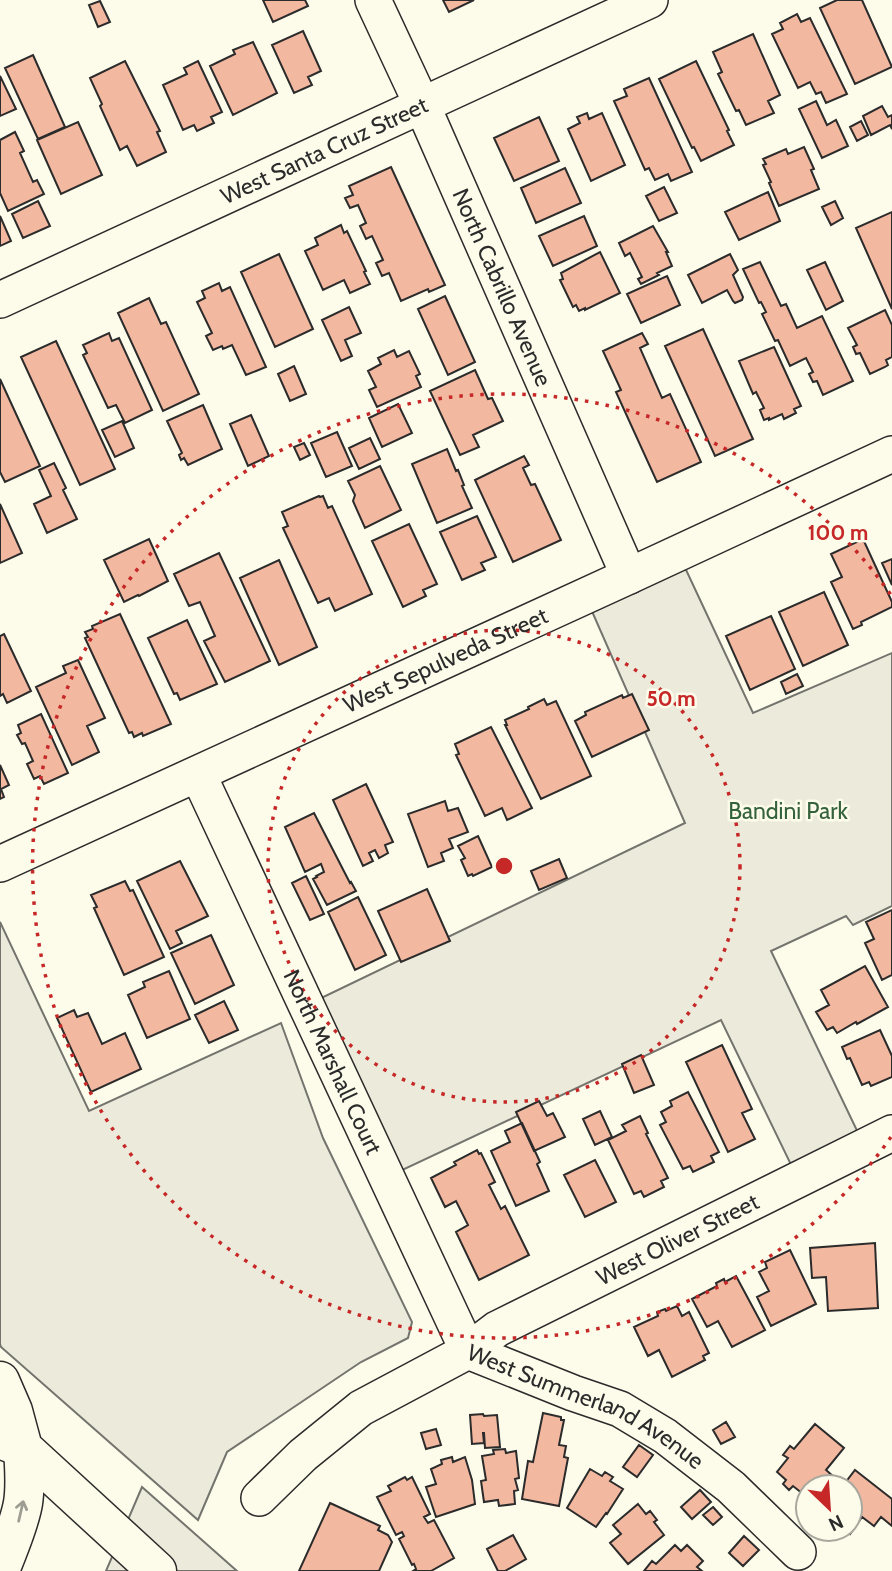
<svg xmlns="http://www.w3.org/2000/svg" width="892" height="1571" font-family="Cabin,sans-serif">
	<rect width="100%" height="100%" fill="#fdfbea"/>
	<path fill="#ecebdb" stroke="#74746e" stroke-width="2" d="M680 557 753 713 892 653V906L853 925 846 916 771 951 862 1141 795 1173 721 1020 396 1173 315 1001 685 823 587 600Z
		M0 922 89 1111 281 1023 323 1138 412 1322 408 1338 361 1362 227 1452 198 1520 1 1347 0 1344Z
		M142 1487 237 1571H106Z"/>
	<path fill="#f2b8a0" stroke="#2b2b2b" stroke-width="2" d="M263 0H305L308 6 273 22Z
		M443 0H474L449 12Z
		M837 0H862L892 67 855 84 820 8Z
		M100 1 110 22 98 27 89 5Z
		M797 14 801 22 810 18 847 94 826 103 821 92 816 94 810 82 798 88 772 34 783 29 780 23Z
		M303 31 321 71 308 77 312 85 294 93 272 45Z
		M753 34 780 95 768 101 774 113 746 125 739 110 736 111 718 74 722 72 713 52Z
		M253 42 277 93 233 115 210 66 235 54 233 50Z
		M33 55 65 127 38 139 5 68Z
		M125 61 160 131 157 132 166 152 137 166 127 146 120 150 100 106 102 104 90 78Z
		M198 61 222 112 211 117 214 123 197 131 194 125 183 130 163 85 187 74 184 68Z
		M696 61 729 130 727 131 734 145 701 161 694 147 692 148 659 79Z
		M0 76 16 109 0 116Z
		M649 78 692 172 671 181 668 174 655 180 649 168 645 170 614 101 627 96 624 89Z
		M816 101 827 125 836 120 848 146 822 158 799 109Z
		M882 106 888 117 892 115V129L890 125 871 135 863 116Z
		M587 113 589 119 602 113 625 165 591 181 568 129 580 123 577 117Z
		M539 117 559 161 514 181 494 138Z
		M861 121 868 135 857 141 850 127Z
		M78 122 102 175 61 194 37 140Z
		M15 132 24 151 20 153 33 182 37 180 44 194 8 211 0 193V140Z
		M804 147 814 169 811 170 819 189 779 206 769 183 771 182 763 165 766 164 763 159 786 149 788 154Z
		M391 167 445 285 429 292 428 289 401 301 389 273 382 276 376 263 383 260 372 236 366 239 360 226 366 223 358 205 350 208 345 198 353 195 349 186Z
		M565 168 581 203 536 223 521 188Z
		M664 187 677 213 659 221 646 196Z
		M768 192 780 221 739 240 725 212Z
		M38 201 50 226 23 238 12 214Z
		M835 201 843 218 831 225 822 207Z
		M892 212V309L856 228Z
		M0 216 11 241 0 246Z
		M584 216 597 246 553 266 539 236Z
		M341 225 344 233 347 231 366 271 364 272 370 284 350 293 344 280 323 290 305 251 318 245 315 238Z
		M653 226 668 252H666L672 266 657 273 659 275 641 284 638 279 642 277 630 253 625 256 619 243Z
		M600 252 620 293 585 310V308L579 311 576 305 573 307 560 280 563 279 561 273Z
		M279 254 313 329 275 347 241 272Z
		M730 254 738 270 733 275 743 297 742 300 735 303 733 301 727 290 702 303 688 275Z
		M760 262 781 306 786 304 797 328 822 316 853 381 823 395 817 381 813 382 809 374 813 372 806 358 790 366 778 340 775 341 762 314 766 312 761 302 759 303 743 269Z
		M825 262 843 301 826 310 807 270Z
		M667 276 680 305 641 323 627 294Z
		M219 283 222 291 230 287 266 367 246 375 232 345 223 349 222 346 213 350 206 336 212 333 197 302 205 298 202 291Z
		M445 296 475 362 448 375 418 309Z
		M149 298 161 324 166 322 199 394 163 411 118 313Z
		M349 307 361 333 345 340 352 356 341 361 322 320Z
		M885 310 892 325V357L886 360 888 365 885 367 870 374 860 353 856 354 853 347 857 345 848 328Z
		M703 329 753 439 715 456 665 346Z
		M109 333 112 341 119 338 152 410 125 423 116 405 108 408 83 355 87 353 83 345Z
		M642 333 648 344 640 348 662 398 670 394 701 462 657 482 616 392 621 390 603 351Z
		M56 341 115 469 80 485 21 357Z
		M774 347 801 406 794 409 796 413 784 419 782 414 769 420V418L764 420 760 410 764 408 756 392 753 394 739 361Z
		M394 350 397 357 409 351 420 374 416 376 421 387 377 407 369 390 376 387 368 371 381 364 378 358Z
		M294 366 306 394 290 401 278 374Z
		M475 370 488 399 492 398 503 421 473 435 479 447 460 455 430 391Z
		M0 379 40 466 5 482 0 472Z
		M398 404 412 433 382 447 369 418Z
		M203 405 222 449 188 465 184 458 181 460 179 455 182 453 167 421Z
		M251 415 269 456 248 466 230 424Z
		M122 421 134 448 115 457 102 430Z
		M337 432 352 466 326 477 311 443Z
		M370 438 380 459 359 469 349 448Z
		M304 443 310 455 300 460 294 447Z
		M447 449 456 471 458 470 464 485 462 486 472 508 437 523 412 464Z
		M524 456 529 465 523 468 531 485 535 484 561 540 513 562 475 480Z
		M54 463 66 488 63 490 77 519 47 533 34 504 51 496 39 470Z
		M380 466 401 510 365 528 353 501 355 495 348 481Z
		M319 496 320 497 323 496 328 508 332 506 372 594 335 611 329 598 318 603 283 528 288 526 282 512Z
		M0 504 22 553 0 563Z
		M477 516 496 557 481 563 485 570 462 580 440 532Z
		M409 524 437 584 423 590 426 596 403 607 372 541Z
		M149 539 168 581 139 596 138 595 124 602 104 560Z
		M863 539 892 602V607L861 622 862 625 853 629 831 582 842 577 831 554Z
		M219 553 270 661 225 682 204 641 215 636 200 602 189 606 174 574Z
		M892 559V585L882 563Z
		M279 560 317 647 279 665 240 578Z
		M824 592 848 645 803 666 779 612Z
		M120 614 171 724 143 736 142 733 134 737 132 732 129 733 85 638 88 637 85 632 93 629 92 626Z
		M771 616 795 669 750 690 726 636Z
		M187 620 217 684 180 700 177 693 174 694 148 638Z
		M4 634 31 691 7 703 3 694 0 696V636Z
		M78 660 105 718 87 726 99 752 72 765 36 687 66 673 63 666Z
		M797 674 803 686 786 694 781 682Z
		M632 694 649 730 592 757 575 721 586 715 585 712 622 695 623 698Z
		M544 699 547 705 556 701 591 776 541 799 505 725H507L505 720 529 709 528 707Z
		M41 714 68 773 44 784 40 776 34 779 27 764 33 761 25 743 22 744 17 735 21 733 18 725Z
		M491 727 532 808 507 820 502 808 485 816 456 755 459 754 455 744Z
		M0 765 9 785 1 789 4 797 0 799Z
		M366 784 393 842 385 845 388 853 379 858 375 850 369 853 373 861 363 866 333 800Z
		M445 801 448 811 458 808 468 832 449 839 453 848 441 853 444 861 428 867 408 814Z
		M314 813 350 883 351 882 356 891 327 905 313 879 317 877 316 876 324 872 321 864 305 872 285 827Z
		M478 836 492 867 473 876 472 874 468 876 461 860 465 858 458 846Z
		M559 859 567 878 539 890 531 871Z
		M180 861 208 916 176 931 182 943 170 949 137 881Z
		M306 876 324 914 310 920 292 883Z
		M125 881 130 891 133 890 164 957 124 975 94 908 97 907 91 895Z
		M427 889 450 941 401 962 378 911Z
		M358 897 386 955 355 970 328 912Z
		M892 910V975L882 980 865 943 874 939 866 922Z
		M211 935 234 985 195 1004 171 953Z
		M865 966 888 1007 857 1024 856 1022 837 1033 833 1027 827 1030 816 1012 829 1005 821 990Z
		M169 971 190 1019 147 1038 128 995 145 987 143 982Z
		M224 1001 238 1030 209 1043 195 1015Z
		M74 1010 77 1017 88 1013 102 1044 125 1033 141 1069 91 1092 57 1018Z
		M880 1030 892 1056V1077L871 1086 869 1082 862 1085 850 1058 847 1059 842 1047Z
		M722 1045 752 1109 742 1113 755 1139 728 1152 686 1062Z
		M641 1055 654 1085 634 1093 622 1064Z
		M688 1092 719 1152 711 1156 714 1162 693 1172 690 1166 683 1169 660 1125 666 1122 661 1112 672 1106 670 1101Z
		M539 1101 547 1116 553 1113 565 1137 534 1151 516 1112Z
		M600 1111 612 1137 595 1145 583 1119Z
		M640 1116 648 1133 646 1134 668 1178 661 1181 664 1187 644 1197 641 1191 634 1194 608 1140 626 1131 622 1125Z
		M522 1123 540 1162 537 1164 549 1191 516 1206 491 1151 510 1142 505 1131Z
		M477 1150 479 1154 481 1153 495 1182 489 1185 501 1209 505 1206 529 1255 479 1280 456 1232 468 1225 456 1201 445 1207 431 1178 456 1165 454 1162Z
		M595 1160 616 1202 585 1217 564 1175Z
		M875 1243 878 1308 828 1311 826 1277 812 1278 810 1248Z
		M790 1250 816 1304 771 1326 757 1297 769 1291 759 1272 767 1268 765 1262Z
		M736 1276 765 1330 732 1347 718 1321 707 1327 692 1299 717 1286 716 1283 724 1279 725 1282Z
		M677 1306 682 1316 689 1312 709 1353 703 1356 705 1360 672 1377 659 1350 648 1356 634 1327 658 1316 657 1312 665 1309 666 1311Z
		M543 1413 561 1417V1420H564L559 1445 566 1446 564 1457 568 1458 559 1506 522 1499 528 1461 533 1462Z
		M483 1414 484 1416 497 1415 500 1447 485 1448 484 1433H483L484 1443 472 1444 470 1415Z
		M726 1422 735 1437 721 1444 713 1430Z
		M815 1424 844 1448 826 1470 835 1478 828 1487H808V1498L793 1486 789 1490 783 1484 786 1480 777 1472 788 1458 783 1455 790 1446 794 1449Z
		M436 1429 441 1445 426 1449 421 1433Z
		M639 1445 653 1455 637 1477 623 1467Z
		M505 1449 506 1453 516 1451 519 1478 515 1479 518 1490 514 1491 515 1504 499 1506 498 1500 484 1502 481 1481 486 1480 482 1456 494 1454 493 1450Z
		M452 1457 453 1462 465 1457 472 1480 475 1504 436 1517 426 1487 436 1484 431 1469 442 1464 441 1460Z
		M590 1469 602 1476 605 1472 613 1477 610 1481 623 1489 607 1514 606 1513 596 1527 567 1508Z
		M855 1470 892 1499V1526L881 1517 874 1526 862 1517 850 1534 843 1529H850V1487H842Z
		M405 1477 407 1480 412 1477 430 1514 424 1517 428 1523 434 1520 454 1558 431 1571H413L416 1569 414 1564 412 1565 399 1539 404 1536 402 1532 396 1535 377 1497 391 1491 388 1486Z
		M700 1490 711 1502 692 1519 681 1507Z
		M330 1503 380 1526 378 1530 388 1535 392 1542 379 1571H299Z
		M638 1504 646 1514 650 1511 657 1520 654 1522 664 1535 628 1564 610 1543 621 1534 613 1525Z
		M713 1507 722 1517 713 1525 703 1515Z
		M513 1535 526 1559 505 1571H498L487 1549Z
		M744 1536 759 1550 743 1566 729 1553Z
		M675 1545 681 1551 687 1545 703 1561 697 1567 702 1571H644L652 1561 656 1564Z"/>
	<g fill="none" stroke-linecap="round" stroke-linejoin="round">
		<g stroke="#2b2b2b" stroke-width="38">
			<g id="minor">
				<path id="s1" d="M373 0 422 105 629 576"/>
				<path id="s2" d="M0 300 650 0"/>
				<path id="s3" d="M198 774 468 1351 497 1329 892 1133"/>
				<path id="s4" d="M0 864 629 576 892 454"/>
				<path id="s5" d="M259 1498 303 1455 361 1408 468 1351 573 1393 620 1409 665 1436 731 1487 798 1552"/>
			</g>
		</g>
		<g stroke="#2b2b2b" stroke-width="41">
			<path id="major" d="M0 1381 13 1411 23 1448
				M0 1439 23 1448 157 1571"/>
		</g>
		<g stroke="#2b2b2b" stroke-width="41">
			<path id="highway" d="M0 1571C8 1549 19 1526 23 1503 26 1485 24 1466 23 1448"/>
		</g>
		<use href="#minor" stroke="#fdfbea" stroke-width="35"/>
		<use href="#major" stroke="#fdfbea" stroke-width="38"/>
		<use href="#highway" stroke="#fdfbea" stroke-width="38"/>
	</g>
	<defs><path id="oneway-shaft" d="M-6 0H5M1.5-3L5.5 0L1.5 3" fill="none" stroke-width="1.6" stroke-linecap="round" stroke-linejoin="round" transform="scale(1.75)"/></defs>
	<use stroke="#9e9d94" href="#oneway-shaft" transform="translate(21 1511) rotate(-77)"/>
	<g fill="none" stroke="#c62828" stroke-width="3.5" stroke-dasharray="3.5 7">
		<circle cx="504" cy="866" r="236"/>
		<path d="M891 1137A472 472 0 1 1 891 595"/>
	</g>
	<g text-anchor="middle" stroke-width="5" stroke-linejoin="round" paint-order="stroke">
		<g font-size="23" fill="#2b2b2b" stroke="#fdfbea">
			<text dy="8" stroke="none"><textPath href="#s2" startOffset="357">West Santa Cruz Street</textPath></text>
			<text dy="8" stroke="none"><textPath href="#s1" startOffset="315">North Cabrillo Avenue</textPath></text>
			<text dy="8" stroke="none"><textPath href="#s4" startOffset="490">West Sepulveda Street</textPath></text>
			<text dy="8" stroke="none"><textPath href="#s3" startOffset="318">North Marshall Court</textPath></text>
			<text dy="8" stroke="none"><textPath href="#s3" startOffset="875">West Oliver Street</textPath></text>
			<text dy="8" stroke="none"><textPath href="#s5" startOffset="388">West Summerland Avenue</textPath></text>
		</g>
		<g font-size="23" fill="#34623c" stroke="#fdfbea">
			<text x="788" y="819">Bandini Park</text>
		</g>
	</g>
	<circle cx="504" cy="866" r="10" fill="#c62828" stroke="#fdfbea" stroke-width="3.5"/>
	<g font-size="21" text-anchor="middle" font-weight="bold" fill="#c62828" stroke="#fdfbea" stroke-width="5" stroke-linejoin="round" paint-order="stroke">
		<text x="838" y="540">100 m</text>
		<text x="671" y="706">50 m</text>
	</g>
	<g transform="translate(829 1508) rotate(155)"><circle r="33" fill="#fdfbea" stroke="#a9a89e" stroke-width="2"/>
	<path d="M0-5L12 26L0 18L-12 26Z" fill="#c62828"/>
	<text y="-10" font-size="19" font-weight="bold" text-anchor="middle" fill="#2b2b2b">N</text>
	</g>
</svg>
